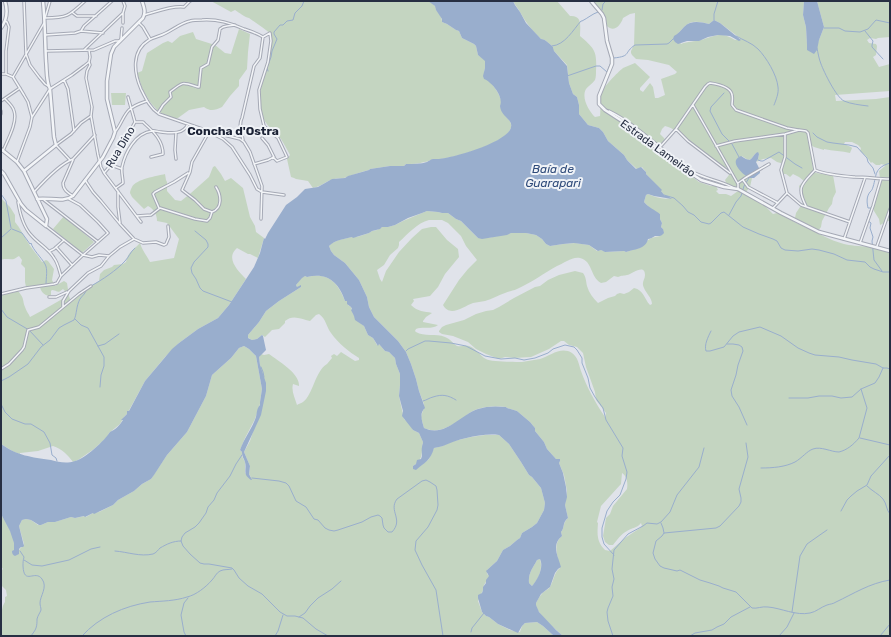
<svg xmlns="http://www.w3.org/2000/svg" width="891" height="637" font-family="Rubik,sans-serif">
	<rect width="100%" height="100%" fill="#e0e3ea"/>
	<path fill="#c4d5c1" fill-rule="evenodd" d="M211 1H418L420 2C425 0 431 1 434 5 438 9 434 7 437 11 440 15 442 17 442 22L447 24 456 30 459 31 462 38 474 44 476 46 478 55 485 60V68L484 73C490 82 498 90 501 100 503 108 504 116 510 121 511 124 512 126 510 130 503 144 455 158 439 159 437 159 435 159 433 159 430 160 427 162 424 162 418 164 412 164 406 164L404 166H390L370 169 369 170C360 172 352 175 344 178 341 179 337 178 334 179 327 180 321 187 313 188L308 181 296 179 294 178 291 177 287 159 290 155C287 149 284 144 281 139 274 131 265 125 262 115 254 88 272 61 271 34 264 28 256 23 249 18 244 17 240 13 235 10L231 12Z
		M513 1H557L570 16C583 15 580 27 580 36 595 49 597 51 596 71 596 74 596 77 595 80 592 84 588 86 586 89 581 98 589 111 595 117L600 116C601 109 599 102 601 94 602 88 618 72 623 68 627 66 631 65 635 63L650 77 640 88V90L643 92 650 83 653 87 655 98H658L665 95 661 79 675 74 677 72 669 65 648 60 636 59 632 55 631 53V51L634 45 635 13 630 14 623 18C621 25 614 33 607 26L605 16 593 1H804L803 15 806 27 807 45V50L817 45 824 27 817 1 841 2 848 1H890V37L878 38 876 39 870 38 867 40 869 43 876 44 877 46 876 55 873 57 879 67 890 64V91L835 95 836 101 876 99 890 97V221H888L880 225 879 219 874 211 873 207 882 179 880 178 879 171 885 166V165L881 164 880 165H876L872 162 871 163 866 156 860 151 861 148 858 145 852 142H845L844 144 851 147 852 148 850 153C842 151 833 151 824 149V150L814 147 811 145 813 170 816 173 833 175 836 192 833 198 832 204 829 208 822 221 821 227 818 231 795 218 796 213 800 207 805 206 799 186 804 181 799 177 793 174 790 177 786 174H781V169L784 164 777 162 771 158 763 159 756 162 758 159 759 154 758 153H756L751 159 748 160 742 156 749 178H752L750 187 745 193 757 201 763 204 773 214 777 213C780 214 783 215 786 217 792 220 797 225 804 225 817 233 829 240 844 244 855 247 882 246 890 252V636H563C557 630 534 612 536 603 537 601 539 597 541 595 543 591 548 590 550 587 554 580 554 572 560 568 558 557 552 544 562 536L561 532C565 527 562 524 568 518L565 505 567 491 564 475 559 463 560 461 556 459 547 449 544 442 535 431V428L530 422 517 411 507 408 506 407C491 406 474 406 464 418 451 425 439 435 424 428L421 417 423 410 424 409V404L419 391 416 379 411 364 406 352 398 341 374 317 369 307 367 297 359 280 345 263 334 255 331 251 329 246 332 243 339 240 352 237H357L369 233 372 231 377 230 382 227H388L395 225 403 221 422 213 427 211 438 212 442 213H448L456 219 461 221 478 238H488L511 233H526L536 235 542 239 546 244 550 246 563 244 575 243 589 245 597 251 601 250 606 252 624 251 626 252 635 249 640 248C648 240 648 238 660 236L663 229 661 227 662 223 660 219V214L653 211 644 202 646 195 648 194C655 197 664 200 671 198L668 196H665L661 191V190L646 174V172L642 167 637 169 627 160 624 155 608 141 603 132 599 128 588 125 579 114V105L577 97 573 94 569 83 567 65 554 51 552 48 553 47C550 44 545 39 541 39 531 29 527 24 520 12 518 8 515 5 513 1ZM714 20 720 23 741 39 735 40C722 31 714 36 701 40 694 42 688 41 681 44L676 36C688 22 690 19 709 24ZM665 126C674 128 680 135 687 141 699 150 711 159 723 167L728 168 729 175 725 180C727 187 733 187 738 191L731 196 726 194H719L716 191 718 190 716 186H711L699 182 689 174 680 170 653 149 646 144 649 140 658 147 661 145 665 140 664 138 660 134 662 129ZM429 220H442L448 223 461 236 466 246 477 260 468 269 459 280 443 305C450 318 464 306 473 303 477 302 481 302 485 301 492 299 499 295 505 293 509 291 513 291 517 289 531 283 544 273 557 266 564 263 573 256 580 258 593 261 590 277 601 283L606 282 614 276 618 277C622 275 624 276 627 275 632 274 645 263 645 275 645 280 641 282 644 288 646 293 652 298 652 304L650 305C644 299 644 290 634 288L629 292 624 294 620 293 617 294 615 296 608 298 598 303C593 298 589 293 587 286 586 281 586 277 583 273L575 271 559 275 548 280 540 286 535 287 514 298 499 307 493 310 486 311 476 314 464 320 446 325 442 327 439 331V332L442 334 453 336 468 342 476 349 486 354 499 359 505 357 514 358 531 357 549 349 561 341H564L569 345 577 347 583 353 586 367 595 392 596 400 606 413 605 417C595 402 587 388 581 371 579 365 578 357 572 353 561 346 550 356 540 359 534 360 528 361 522 362 515 362 491 362 486 359 480 356 476 348 469 346 465 345 461 347 457 346 453 344 451 339 445 337 436 333 424 337 416 332L415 331 416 329C423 326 432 330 438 325L423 322V321L426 317 432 313C424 311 418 312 411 305L414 301 413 299 430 296 438 287 445 274 459 257 458 249 447 240 436 227H431L422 229 412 238 399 252 386 271 382 282 380 279 377 270 384 265 390 255 398 248 399 245V242C408 234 417 223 429 220ZM622 473C627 476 628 483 627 489L613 506 610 514 606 518 603 536 605 542 609 545H613C617 540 621 534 627 531 633 527 636 529 641 523L642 526 640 528 625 538 610 551 605 550C597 542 597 535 598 523L597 522 601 506 621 484Z
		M239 29 250 34 248 52 247 69 239 80V86L230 96 222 107C215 110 211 112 204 107L189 110 178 118 174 119 159 112 150 102 143 90 137 73 142 71 147 53 163 43 168 41 172 43 180 36 193 32 196 39 215 45 225 53 231 54Z
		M111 93H126L125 105H112Z
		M215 166 221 174 225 181 231 178 243 188 250 217 255 226 256 232 264 238 258 258 250 254H248L237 248C225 258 238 271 246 279L229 305 218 318 198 329 179 343 165 357 145 381 127 414 124 417 120 424 109 433 108 436 94 449 78 460 73 462C68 455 62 449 53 446L38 451 20 453V454L14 452 1 444V295L4 294 5 293H12L18 291C25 299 22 300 25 307 26 311 29 314 30 317L43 310 64 298H65L68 292H66L63 289C57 294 59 291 52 290L51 291V295L49 296C44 295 40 291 40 286L33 288H25L26 287 25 282V268L21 264 22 260 19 256C17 257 16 258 14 259 10 260 5 258 1 260V198L10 207 15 215V222C20 228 23 234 27 241 31 248 37 254 42 262L46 260 48 261 54 269 52 280 55 286 64 281 67 283 69 296 70 299H74C83 294 90 286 99 281L100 274 104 270 112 267 114 265 123 264 126 262 127 258 129 254 140 243C142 250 147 256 150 262L174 258 179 239 167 223 157 221C157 215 154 209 148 206L144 209 132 197 130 193C130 191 131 189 132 187 136 179 157 176 165 174L166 180 167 182V191L175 200 181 201 191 193 209 177 213 167Z
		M64 216 94 242 82 253 53 229Z
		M305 276 307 277C329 272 338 283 345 301H347L348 305 351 307 353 314 359 322 364 326 368 335 373 338 377 345 379 344 385 351 389 352 395 358 396 364 400 374V385L399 396 404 419 409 423 413 430 419 433 423 442C421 452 424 460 413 466L419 467 429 459 434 448 443 446 446 444 454 441 471 437 485 435H499L509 444 521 462 529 475 532 477 541 488 545 503 544 510 537 523 532 527 522 533 520 538 517 540 510 546 503 550 497 561 487 570V574L490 576 484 585 483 590 478 601 482 612 486 616 489 617 498 624 510 630 520 632 522 626 525 623 537 622 543 626 554 636H1C1 627 0 608 5 602V597L7 596 6 590 1 585V571L3 569 1 566V511V514C7 525 16 536 14 550H19L24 544 19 526 22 520 26 519 31 520 38 525H41L48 522H55L71 517 75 518 85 516 86 517 93 513 99 512 113 505 118 500 134 491 142 484 151 479 167 455 187 432 206 396 212 375 231 358 239 348 244 346 249 349 256 356 262 389 260 402V404L255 419 245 438 240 450 242 452V456L245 462V473L251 477 249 474 250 466 244 452 250 441 264 397 259 357 261 354 264 355 269 354C278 361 300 373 299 386L293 384C291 391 295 398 297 405 298 404 302 403 303 402 313 395 315 371 327 364L332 358 331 356 334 354 337 356 341 352 355 361 359 360V358C349 352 338 343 331 333 326 326 326 319 319 314L316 315 310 321C301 319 293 314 285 321V323L279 329 272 330 265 337 262 335 257 339 252 340 247 337 248 335 259 322 266 311 279 301 301 287H297L296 285 302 277Z
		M540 559C543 568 539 579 532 586L529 583C528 573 533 568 537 560Z"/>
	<path fill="#99aecd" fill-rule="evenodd" d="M428 1H513L515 5 520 12 526 23 541 39C545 39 550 44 553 47V48L554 51 567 66 569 83 573 94 577 97 579 105V114L588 125 599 128 603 132 608 141 624 155 627 160 636 169 641 167 646 172V174L662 190 661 191 665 196H668L672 199 654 196 648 194 646 195 644 202C648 207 655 210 660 214V219L662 223 661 227 663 229 664 233C661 237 659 236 655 236 653 237 650 239 648 239 646 249 635 249 626 252L624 251 605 252 601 250 598 251 589 245 574 243 563 244 550 246 546 244 542 239 536 235 526 233H511L507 235 482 239 478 238 461 221 456 219 448 213H442L438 212 427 211 422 213 408 218 395 225 388 227H382L380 229 372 231 369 233 353 238 352 237C344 239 335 240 329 246L331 251 334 255 345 263 359 280 367 297 369 307 374 317 398 341 406 352 411 364 416 379 419 391 425 408C419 413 422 421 424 428 445 438 460 415 478 409 487 406 496 406 506 407L507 408 517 411 530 422 535 428V431L544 442 547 449 556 459H560V461L559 463 563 473 566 487 567 497 565 505 568 518C562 523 565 527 561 532L562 536C551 545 558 556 561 567L558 569 555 573 550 587 541 594 536 603V605L539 612 556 630 563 636H554L543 626 537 622 525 623 522 626 518 633 498 624 489 617 486 616 482 612 478 598V595L482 593 483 590V587L486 583V580L489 576 486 571 487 570 497 561 503 550 510 546 517 540 520 538 522 533 532 527 537 523 544 510 545 503 541 488 532 477 529 475 521 462 509 444 499 435C481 433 459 439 443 446 441 447 437 447 434 448 431 460 424 463 416 470L413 469V466L416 464 417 460 421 459C423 455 421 452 422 447 422 445 423 444 423 442L419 433 413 430 402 416 403 411 399 396 400 385V374L396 364 395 358 389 352 385 351 379 344 378 346 373 338 368 335 364 326 355 320 354 316 351 310 352 309 351 307 347 304V301H345C339 283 328 272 307 277L305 276 302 278 296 285 297 287 301 285V287L279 301 266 311 259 322 248 335V338L252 340 257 339 262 335 263 336 266 350 259 357 260 365 266 383V391L261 415 244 452 250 466 249 474 252 480H251C242 474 247 470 245 462 244 458 242 457 242 452L240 450C244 438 252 429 256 417 257 412 257 408 260 405V402L262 389 256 356 249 349 244 346 239 348 231 358 212 375 206 396 187 432 167 455 154 475 151 479 142 484 134 491 118 500 113 505 94 514 93 513 85 517 84 516 75 518 71 517 55 522H48L41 525H39L31 520 26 519 22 520 19 526 24 546 23 547H21L19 549V554L15 556C13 555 12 554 12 551L14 550V543L10 531 1 514V444C18 456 31 457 51 460 59 462 66 464 75 461 85 459 105 440 110 432 115 430 120 425 123 420H121L127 414V411H129L145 381 172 349 179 343 198 329 218 318 229 305 254 267 260 253 264 238 265 239 268 233 286 205 297 197 305 189 318 187 332 179 345 178 348 176 369 170 370 169 390 166H404L406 164C413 164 421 164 427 162 429 161 431 159 433 159 435 159 437 159 439 159 453 158 509 142 511 127 513 119 501 117 500 106 504 97 492 82 484 79L483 76 485 68V61L478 55 476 46 474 44 462 38 459 31 456 30 447 24 442 22V19L436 10 435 6ZM540 559C544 567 538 579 532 586L529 583C528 573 533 568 537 560Z
		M804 1H817L824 27 819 40 817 50 814 54 807 50V45L806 27 803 15Z
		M714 20 720 23 741 40 739 41 730 36 718 35 708 37 699 41H687L678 44 675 42 673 39 674 36C678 34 681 30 684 27 691 20 700 22 709 24Z
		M758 152 759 154 758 159 756 162 760 170V173L754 178H749C742 174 728 161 741 156 751 162 749 161 756 153Z"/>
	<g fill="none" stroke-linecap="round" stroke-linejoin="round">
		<path stroke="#99aecd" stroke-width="1" d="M191 2V1
			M602 10 603 4 606 1
			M714 20V14L718 1
			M824 28H839L845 31 860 32 868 29 876 20 890 23
			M865 31 873 41 872 45V47L883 59
			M736 36C743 40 752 43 758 49 766 57 777 75 778 87 779 93 776 100 774 105
			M552 46C565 45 573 30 581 21H582C588 18 592 14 598 12
			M817 48C818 53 819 59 821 64 824 72 836 97 844 101 851 104 860 105 868 106
			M614 58C632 56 623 53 635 45L667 44 669 43 673 39
			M268 71 267 68 271 57 272 51 277 39 274 34V32L280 25H283L287 21 293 20 295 13 302 6 304 1
			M567 76 596 66H600L607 72 611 62
			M724 93 711 107 710 111 722 134 732 144 739 157
			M813 133 817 137 827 142 833 143 849 145 857 147 867 158 868 162 873 168 875 174
			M758 160 761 161H763L779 152 795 164 802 168
			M1 194 6 201 11 228
			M664 195 674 198 683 206 688 212 694 215 701 222 709 224 711 223 721 213 724 212 743 227 759 234 773 239 777 241 781 248 785 250 798 251 812 249 819 250 834 254 847 260 865 262 870 267 874 269 883 272H890
			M729 215 736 202 741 196 744 186 749 178
			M12 229 22 233 30 244 31 243C33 250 41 257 45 264 48 269 46 278 46 284
			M195 231 206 240 208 244V247L194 262 191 268 192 273 196 279 200 288 203 291 232 302
			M1 238 11 229
			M882 271 874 260 872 241 873 237 870 228 871 223 867 220 871 208H868C867 203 866 197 870 192 872 190 872 190 873 187 877 174 874 168 890 163
			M91 286C102 280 117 270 125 261 129 257 130 252 135 248
			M1 309 7 317 29 330 43 345
			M75 319 81 325 88 328 104 357V366L101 375 100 387
			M711 331C708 337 704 345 706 351H710L724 347 733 336 739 332 760 327 781 336 798 348 809 353 815 355 839 357 852 360 876 364 883 368H887L890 369
			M727 344H733L739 345 742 347 743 351 738 365 736 375 731 390 732 396 739 407 747 425
			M98 346 105 344 119 334
			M406 351 408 349 425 341H429L451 343 466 346 485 356 501 359 515 358 524 360 535 358 548 353 553 349 565 345 574 347 577 350 582 358V363L588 378 590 388 595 397 603 408 606 420 623 448 622 456 627 472 626 479 620 495 613 502 607 511 602 528V537L604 544 614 555
			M261 367 263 372 264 377
			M1 381 9 377 28 364 41 347 50 340 59 328 64 325 74 320C77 314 76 306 80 299 82 296 85 294 86 291
			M789 398H808L819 396H832L841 398 852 397 861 389 875 383 879 377 883 368
			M423 401C427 400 429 398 433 397 442 394 448 395 456 400
			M1 404 5 412 12 419 25 424H31L44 432 50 443 52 455 56 458 57 461
			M860 438 890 445
			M746 443 748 457 739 489 741 498V502L739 506 720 526 716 528 664 533 662 536 656 541 653 553 655 559 660 566 664 568 677 571 680 570 700 580 710 583 719 586 723 588 736 592 752 608C757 609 762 606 768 607 781 608 796 616 810 613 816 612 821 607 827 605 830 604 833 604 836 602 853 594 870 583 890 580
			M242 455 236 464 230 476 217 493 214 500 208 507 206 513 199 523 195 527 185 533 182 537 181 541 183 546 190 554 200 563 204 564H209L232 568 234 570 239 578 248 586 262 594 280 612 287 616H295L303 618 316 629 328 636
			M761 468C773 468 785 467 795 462 802 458 807 451 813 449 821 446 831 452 839 452 847 450 853 445 859 438L867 408 861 389
			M252 478 279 481 286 483 289 486 296 501 306 507 314 519 318 520 325 528 329 530 334 531 338 530 362 522 371 517 378 515 380 516 382 518 383 525 384 528 388 532H392C404 519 388 511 397 499L422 481 426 480 430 482 436 486 437 490 438 505 437 510 428 527 416 541 415 550 422 565 436 590 443 636
			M867 486C872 491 879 494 883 499 887 504 886 510 890 514
			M841 511 847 500 851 496 857 491 867 485 871 476 890 455
			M661 523 663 528 664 533
			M20 551 24 557C23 561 23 562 23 566 24 586 35 569 42 579 48 587 40 596 40 603 40 606 41 607 41 610 40 613 38 615 37 619 37 622 37 625 36 628 35 631 33 633 31 636
			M115 551C128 552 140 557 153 554 156 553 158 550 160 548 167 544 173 541 181 541
			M24 560 32 565 42 566 69 560 91 549 100 547
			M792 612 800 556 807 544 827 530
			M299 617 305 613 310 606 318 598 332 589 341 581
			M471 632 472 628 484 613
			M82 636C99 617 124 606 150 602 162 601 175 601 187 597 196 595 206 587 212 580 215 577 216 573 220 571 224 569 228 570 232 569
			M186 636 184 632 181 615 184 603 188 598
			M275 636 278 631 283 615
			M613 636 608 621 607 612 608 608 613 596 612 587 614 579 612 569 614 550 628 534 643 526 647 523 657 524 661 522 670 512 677 495 699 467 704 448
			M690 636 695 633 712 630 717 627 724 624 731 617 750 607
			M779 636 787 627 794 613
			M880 636 890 624"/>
		<g stroke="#a5a9b5" stroke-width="3.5">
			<path id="minor" d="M24 1 26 54 30 65 39 77 45 84 48 86
				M50 1 45 18C67 18 69 16 85 1
				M123 1 125 6 123 13V23
				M73 13 77 16H96
				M144 15C156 12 172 5 184 7L190 1
				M5 21 7 22 9 27 6 51V73
				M139 23 143 27 150 39
				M81 31 84 26 112 1
				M45 35 75 33 81 31 103 33
				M263 37 270 33 271 41 268 62 259 90 260 109 264 126 268 130 278 138 287 157 277 161 273 157
				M121 39 122 28
				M84 50 123 13
				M46 51 94 50 115 41H120
				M89 62 90 65 87 71 86 78 92 107 91 116 98 155 101 167 104 173 141 222
				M1 74H6L13 77 24 95 28 102 32 117 30 127 17 162
				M13 77 44 23
				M64 80 68 89 74 131
				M1 101 20 88
				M693 105 738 184V189
				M1 111V114
				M609 111C638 125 664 153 691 171 704 179 720 180 734 188
				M158 113 163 105 171 97 170 92C184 81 182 82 198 87H199L201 68 208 64 212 47 218 40 220 29 223 27 227 26 235 25
				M32 117 50 89 72 75 84 66 89 62 90 57 89 50
				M135 122H143L145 124C154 132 163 141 163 154L151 157
				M676 129 688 141 730 173
				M115 132C121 125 123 116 129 110 134 105 141 103 147 101
				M209 132 192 162 190 172 182 190 195 200 204 209 212 212C223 208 221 195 216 187
				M209 132 223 139 232 147 250 175 257 189 262 192 284 195
				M176 133 175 150 176 159
				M785 134V157L781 170 787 193
				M243 140C242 133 238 125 242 118L254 66 260 58 263 37
				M716 146 735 141 785 134 799 130 806 131 808 133 815 170C827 175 842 176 855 177 867 177 878 179 890 179
				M660 147 676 129 705 87 708 84 710 83C717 84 731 87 732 95 733 98 732 102 732 105L736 110 787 128 798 130
				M3 151C7 141 18 122 14 111 13 106 8 102 5 99
				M70 160 56 145 71 134 81 123 91 116
				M254 164 268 160 274 157 268 145 262 138
				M111 165 122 169
				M104 173 111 165 135 122 128 97
				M85 180 93 192 101 201 120 224 134 239 143 243 156 242 164 245 166 244 169 237 168 226
				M743 180 748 187 778 203
				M738 183 745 178 769 164
				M116 188 123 183C123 178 121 172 122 167 125 153 135 133 152 131 154 130 158 132 161 132 171 133 183 135 188 124
				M118 191V207L120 223
				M34 192C43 182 60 164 73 159L95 135
				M73 196C68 193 63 190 63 183L73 160
				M44 200 98 242
				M18 202C20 214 23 227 32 236 39 244 49 249 54 258 58 263 59 270 61 276
				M806 206C796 187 802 184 815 170
				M159 208 153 194 155 192 174 182 188 173
				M773 208 787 193 801 205 850 222
				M137 216 151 215 160 208 195 219 207 221 210 218 212 212
				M261 219 262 186 250 152 244 142 240 139 208 131 159 114C150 108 146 99 141 89 134 73 131 51 149 40 154 37 161 36 166 33 174 29 181 23 190 21 194 20 198 20 202 20 218 19 230 23 244 29 250 31 257 33 263 37
				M46 226 83 255 92 257 99 255 109 256
				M844 239 865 178
				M860 243 873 206 881 179
				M877 246 890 209
				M56 247 72 265
				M50 251 54 249 64 240
				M1 294 26 288 54 284 57 283 61 276 83 255 108 233 98 222 80 205 69 199
				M49 297H56L67 292
				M63 307V301L69 291 88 273 101 266 109 256 120 247 134 239
				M1 369 9 364 22 350 24 347 28 330 39 327 79 294 91 286"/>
		</g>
		<g stroke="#a5a9b5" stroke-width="4.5">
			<path id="tertiary" d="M591 1 602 14 604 18 607 41 612 58V64L599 96V104L605 110 622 121 680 166 701 180 724 187 738 189 781 213 819 232 890 251
				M1 28C7 20 8 11 5 1
				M1 149 17 162 24 171 47 219 46 226
				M1 171 4 174 21 204 26 210 46 226
				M24 171 56 145 54 137 50 89C46 81 47 70 46 61 45 41 45 21 43 1
				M37 199C49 197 63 203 73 196L103 157 113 138 115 132 107 99V81L111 54 114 47 143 18C146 12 144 7 142 1"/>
		</g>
		<use href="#minor" stroke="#f3f5f8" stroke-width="1.5"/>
		<use href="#tertiary" stroke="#f3f5f8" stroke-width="2.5"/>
	</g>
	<g text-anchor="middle" stroke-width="4" stroke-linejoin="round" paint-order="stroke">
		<g font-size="11" fill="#272f43" stroke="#f0f3f7">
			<text transform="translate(120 147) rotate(-59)" y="4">Rua Dino</text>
			<text transform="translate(658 148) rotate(36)" y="4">Estrada Lameirão</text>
		</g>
		<g font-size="12" font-weight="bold" fill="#1a2134" stroke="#f0f3f7">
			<text x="233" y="135">Concha d'Ostra</text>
		</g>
		<g font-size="12" font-style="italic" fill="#2f4b7a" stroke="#f0f3f7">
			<text x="553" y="173">Baía de<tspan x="553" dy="14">Guarapari</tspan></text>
		</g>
	</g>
	<rect width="891" height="637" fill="none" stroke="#272f43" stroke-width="4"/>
</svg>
